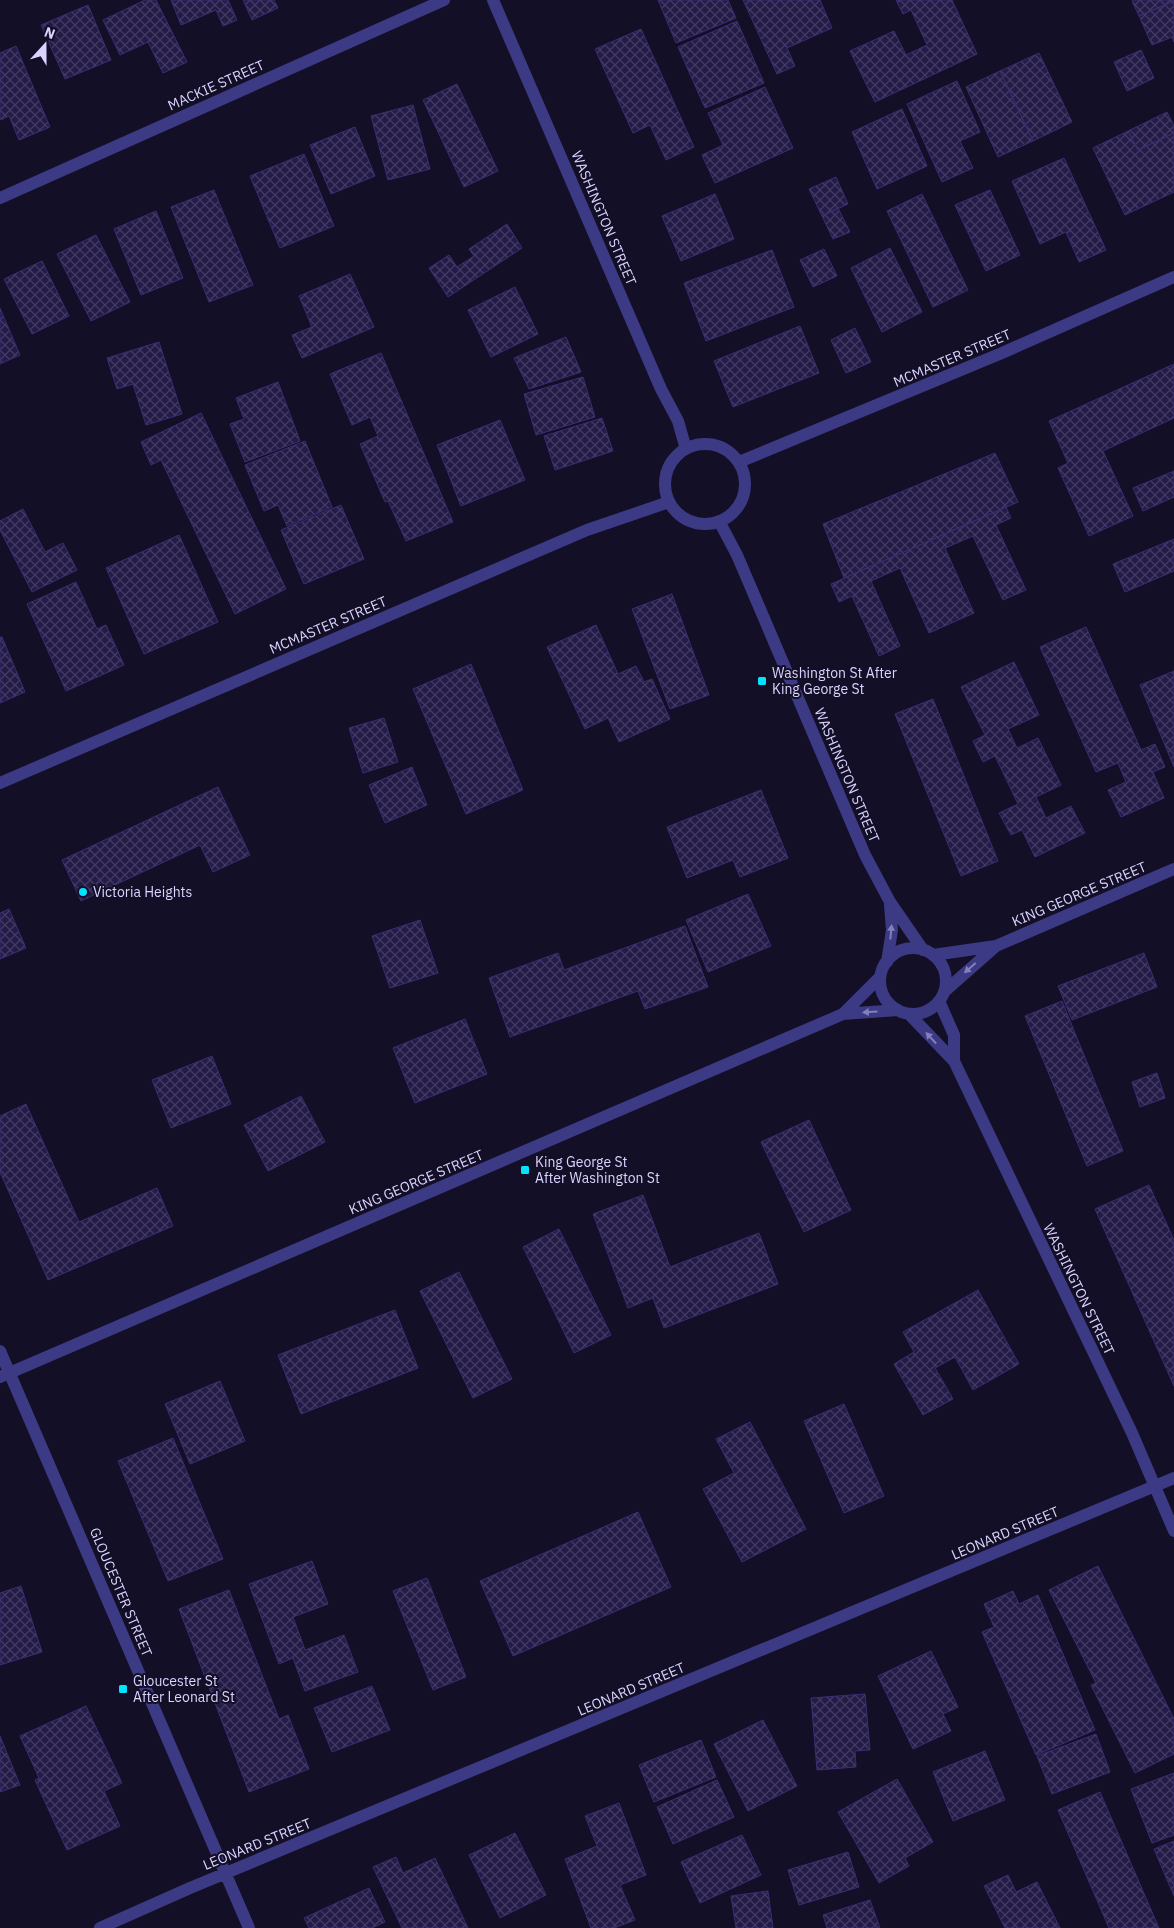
<svg xmlns="http://www.w3.org/2000/svg" width="1174" height="1928" font-family="'IBM Plex Sans',sans-serif">
	<defs>
		<pattern id="building-cross-hatch" width="8" height="8" patternUnits="userSpaceOnUse" patternTransform="scale(1.25)"><rect width="8" height="8" fill="#241b47"/><path d="M0 0l8 8M0 8l8-8" fill="none" stroke="#433b63"/></pattern>
	</defs>
	<rect width="100%" height="100%" fill="#130f26"/>
	<path fill="url(#building-cross-hatch)" stroke="#3b2d73" d="M145 0H156L187 62 163 73 148 42 120 55 103 20Z
		M171 0H228L237 20 223 26 216 10 181 25Z
		M243 0H274L278 8 252 20Z
		M658 0H728L736 18 676 43Z
		M743 0H820L832 28 787 48 795 66 777 74Z
		M896 0H952L977 54 875 102 850 51 894 31 906 55 927 45 911 10 903 14Z
		M1134 0H1174V1L1139 16 1132 1Z
		M1174 1V42L1172 37 1152 45 1139 16Z
		M88 5 111 60 65 79 41 25Z
		M737 21 764 83 705 108 678 47Z
		M641 29 694 147 666 160 650 125 633 133 595 49Z
		M16 46 50 127 19 140 9 116 1 120 0 118V53Z
		M1141 50 1154 78 1127 91 1114 62Z
		M1039 53 1072 122 1033 141 1000 71Z
		M1000 71 1033 141 998 157 966 87Z
		M957 81 980 132 960 141 973 168 942 182 907 104Z
		M457 84 498 171 464 187 423 100Z
		M765 87 793 148 715 183 702 155 723 145 708 113Z
		M413 105 430 169 388 180 371 116Z
		M902 109 927 166 877 189 852 132Z
		M1167 112 1174 126V133L1138 150 1128 131Z
		M355 127 375 176 331 194 310 145Z
		M1128 131 1138 150 1174 133V192L1125 215 1093 148Z
		M304 154 334 226 280 248 250 176Z
		M1064 158 1106 250 1079 262 1066 232 1040 244 1012 181Z
		M836 177 848 204 822 216 809 189Z
		M214 190 253 285 209 302 171 207Z
		M990 190 1020 255 986 271 955 205Z
		M715 194 734 239 681 261 662 216Z
		M922 194 968 290 933 307 887 211Z
		M838 208 850 232 833 239 822 216Z
		M156 211 183 278 141 295 114 229Z
		M507 224 522 248 448 297 429 268 449 255 457 267 474 256 469 249Z
		M96 235 130 302 91 321 57 254Z
		M890 248 922 312 882 332 851 268Z
		M824 249 837 276 813 287 800 260Z
		M772 250 794 307 706 341 684 283Z
		M42 261 69 316 32 334 4 279Z
		M350 274 374 327 302 358 292 335 312 327 299 296Z
		M515 287 538 334 491 357 468 310Z
		M0 308 20 355 0 364Z
		M800 326 819 373 733 407 714 361Z
		M855 328 871 362 846 373 831 340Z
		M566 337 581 372 529 389 514 358Z
		M159 342 182 414 146 425 133 384 117 389 107 358Z
		M381 353 453 522 406 541 388 501 385 502 360 444 378 436 370 417 352 425 330 374Z
		M1174 364V418L1103 451 1133 516 1089 536 1058 468 1068 463 1049 421Z
		M583 377 595 417 536 435 524 394Z
		M278 382 300 441 245 462 230 424 244 419 236 398Z
		M201 413 286 589 235 614 161 460 151 465 141 442Z
		M602 418 613 451 555 470 544 436Z
		M500 420 525 480 461 506 437 445Z
		M305 441 332 507 287 526 278 505 264 511 245 465Z
		M995 453 1018 502 844 578 823 524Z
		M1174 471V497L1143 511 1133 488Z
		M341 505 364 559 304 584 281 530Z
		M1006 507 1011 518 996 525 1026 590 1003 600 973 536 945 548 974 613 929 633 900 568 871 581 900 646 879 656 852 596 839 602 831 584Z
		M23 509 45 552 63 543 77 570 32 592 0 530V521Z
		M179 535 218 622 144 654 106 568Z
		M1174 539V571L1125 592 1113 564Z
		M76 582 97 629 106 625 124 665 66 691 27 604Z
		M672 594 709 695 670 709 632 609Z
		M596 625 618 674 636 666 644 682 652 679 670 719 619 742 608 718 585 729 547 647Z
		M1086 627 1141 750 1155 744 1165 767 1153 772 1164 798 1121 817 1108 790 1126 782 1118 763 1096 772 1040 647Z
		M0 637H2L25 692 0 703Z
		M1014 662 1039 715 1008 729 1017 748 1038 738 1061 785 1036 797 1046 818 1071 806 1085 833 1035 857 1022 830 1011 835 999 813 1018 804 995 756 983 762 973 741 985 735 961 687Z
		M471 664 523 790 466 814 413 689Z
		M1174 671V767L1140 685Z
		M933 699 998 861 961 876 895 714Z
		M384 718 398 762 363 773 349 728Z
		M412 767 427 805 385 823 369 785Z
		M218 787 250 855 213 872 200 845 81 901 62 860Z
		M761 790 788 858 740 877 733 860 687 878 667 827Z
		M748 894 771 946 708 972 686 920Z
		M9 909 26 948 0 959V913Z
		M420 920 438 973 390 988 372 936Z
		M685 926 708 987 645 1009 638 991 510 1037 489 978 558 953 564 970Z
		M1144 953 1157 987 1072 1020 1058 986Z
		M1062 1001 1123 1151 1087 1166 1025 1016Z
		M465 1019 487 1074 415 1103 393 1048Z
		M212 1056 231 1104 171 1128 152 1080Z
		M1157 1073 1165 1098 1140 1107 1132 1082Z
		M301 1096 325 1142 268 1171 244 1125Z
		M26 1104 79 1222 157 1188 173 1226 48 1280 0 1172V1116Z
		M809 1120 851 1210 804 1232 761 1142Z
		M1149 1185 1174 1240V1386L1095 1209Z
		M643 1195 670 1267 759 1233 778 1284 664 1328 653 1298 628 1308 593 1214Z
		M559 1229 611 1335 574 1353 523 1247Z
		M459 1272 512 1379 473 1398 420 1291Z
		M978 1290 1019 1364 973 1390 955 1357 935 1368 953 1399 923 1415 894 1364 914 1352 903 1332Z
		M395 1310 418 1368 301 1414 278 1355Z
		M220 1381 245 1441 190 1464 165 1404Z
		M844 1404 884 1496 844 1513 804 1421Z
		M750 1422 806 1529 742 1562 703 1489 734 1473 716 1439Z
		M173 1438 223 1559 168 1581 118 1461Z
		M638 1512 671 1587 513 1656 480 1581Z
		M312 1561 328 1604 293 1617 305 1650 344 1635 358 1672 305 1691 293 1658 279 1664 249 1584Z
		M1098 1566 1174 1719V1754L1135 1773 1091 1685 1096 1683 1049 1590Z
		M427 1578 466 1677 433 1690 393 1591Z
		M21 1586 42 1652 0 1665V1593Z
		M229 1590 279 1719 288 1715 309 1769 249 1792 179 1609Z
		M1013 1591 1019 1604 1038 1595 1095 1730 1036 1755 982 1632 994 1627 984 1604Z
		M931 1651 958 1707 943 1714 951 1731 913 1749 878 1676Z
		M372 1686 390 1730 332 1752 314 1708Z
		M865 1694 870 1750 855 1751 856 1767 817 1770 811 1698Z
		M86 1706 122 1783 104 1791 120 1826 67 1850 35 1780 39 1778 20 1736Z
		M763 1720 797 1786 748 1811 714 1744Z
		M1096 1734 1110 1772 1052 1794 1037 1756Z
		M0 1736 20 1785 0 1792Z
		M701 1740 716 1777 654 1802 639 1765Z
		M985 1751 1005 1800 953 1821 933 1772Z
		M1174 1773V1835L1152 1843 1131 1789Z
		M897 1779 933 1842 905 1858 909 1866 879 1883 838 1812Z
		M717 1780 734 1817 673 1844 657 1807Z
		M1100 1792 1159 1928H1109L1058 1810Z
		M619 1803 646 1875 620 1885 635 1920 614 1928H591L565 1859 597 1846 585 1816Z
		M515 1833 546 1895 500 1918 469 1855Z
		M742 1835 761 1875 700 1903 681 1862Z
		M1174 1841V1896L1154 1849Z
		M848 1852 859 1887 799 1905 788 1870Z
		M396 1857 403 1873 435 1858 468 1928H402L373 1867Z
		M1008 1875 1016 1892 1037 1882 1060 1928H1005L984 1886Z
		M369 1888 385 1922 372 1928H309L304 1918Z
		M768 1891 773 1928H736L731 1896Z
		M870 1900 880 1928H827L823 1915Z"/>
	<g fill="none" stroke-linecap="round" stroke-linejoin="round">
		<path stroke="#3d3a85" stroke-width="12" d="M493 0 661 389 678 421 686 449
			M0 198 444 0
			M665 484a40 40 0 1 1 80 0a40 40 0 1 1-80 0Z
			M739 462 1002 353 1174 277
			M719 521 737 555 865 855 890 902 923 950
			M0 783 587 530 669 502
			M880 981a33 33 0 1 1 66 0a33 33 0 1 1-66 0Z
			M933 955 996 946 1174 869
			M887 962 892 930 890 905
			M945 991 996 946
			M939 1001 954 1035V1061
			M843 1014 880 977
			M909 1014 954 1061 1132 1433 1174 1531
			M0 1351 249 1928
			M0 1377 843 1014 898 1010
			M100 1928 190 1888 1174 1478"/>
	</g>
	<defs><path id="oneway-solid" d="M-6-.8H1V-3.2L6.5 0L1 3.2V.8H-6Z" transform="scale(1.25)"/></defs>
	<g fill="#837fbc">
		<use href="#oneway-solid" transform="translate(891 932) rotate(-85)"/>
		<use href="#oneway-solid" transform="translate(970 968) rotate(139)"/>
		<use href="#oneway-solid" transform="translate(870 1012) rotate(176)"/>
		<use href="#oneway-solid" transform="translate(931 1038) rotate(-133)"/>
	</g>
	<g fill="#00e5ff" stroke="#130f26" stroke-width="2">
		<rect x="757" y="676" width="10" height="10" rx="2.5"/>
		<circle cx="83" cy="892" r="5"/>
		<rect x="520" y="1165" width="10" height="10" rx="2.5"/>
		<rect x="118" y="1684" width="10" height="10" rx="2.5"/>
	</g>
	<g text-anchor="middle" stroke-width="4" stroke-linejoin="round" paint-order="stroke">
		<g font-size="14" fill="#d9d4ff" stroke="#130f26">
			<text transform="translate(216 85) rotate(-24)" y="5">MACKIE STREET</text>
			<text transform="translate(604 218) rotate(67)" y="5">WASHINGTON STREET</text>
			<text transform="translate(952 358) rotate(-23)" y="5">MCMASTER STREET</text>
			<text transform="translate(328 625) rotate(-23)" y="5">MCMASTER STREET</text>
			<text transform="translate(847 775) rotate(67)" y="5">WASHINGTON STREET</text>
			<text transform="translate(1079 894) rotate(-23)" y="5">KING GEORGE STREET</text>
			<text transform="translate(416 1182) rotate(-23)" y="5">KING GEORGE STREET</text>
			<text transform="translate(1079 1289) rotate(64)" y="5">WASHINGTON STREET</text>
			<text transform="translate(1005 1533) rotate(-23)" y="5">LEONARD STREET</text>
			<text transform="translate(121 1592) rotate(67)" y="5">GLOUCESTER STREET</text>
			<text transform="translate(631 1689) rotate(-23)" y="5">LEONARD STREET</text>
			<text transform="translate(257 1844) rotate(-22)" y="5">LEONARD STREET</text>
		</g>
		<g font-size="14" fill="#d9d4ff" stroke="#130f26" text-anchor="start">
			<text x="772" y="678">Washington St After<tspan x="772" dy="16">King George St</tspan></text>
			<text x="93" y="897">Victoria Heights</text>
			<text x="535" y="1167">King George St<tspan x="535" dy="16">After Washington St</tspan></text>
			<text x="133" y="1686">Gloucester St<tspan x="133" dy="16">After Leonard St</tspan></text>
		</g>
	</g>
	<g transform="translate(45 45) rotate(21)" stroke="#130f26" stroke-width="4" paint-order="stroke">
	<path d="M0-4L9 19L0 12L-9 19Z" fill="#d9d4ff"/>
	<text y="-8" font-size="14" font-weight="bold" text-anchor="middle" fill="#d9d4ff">N</text>
	</g>
</svg>
